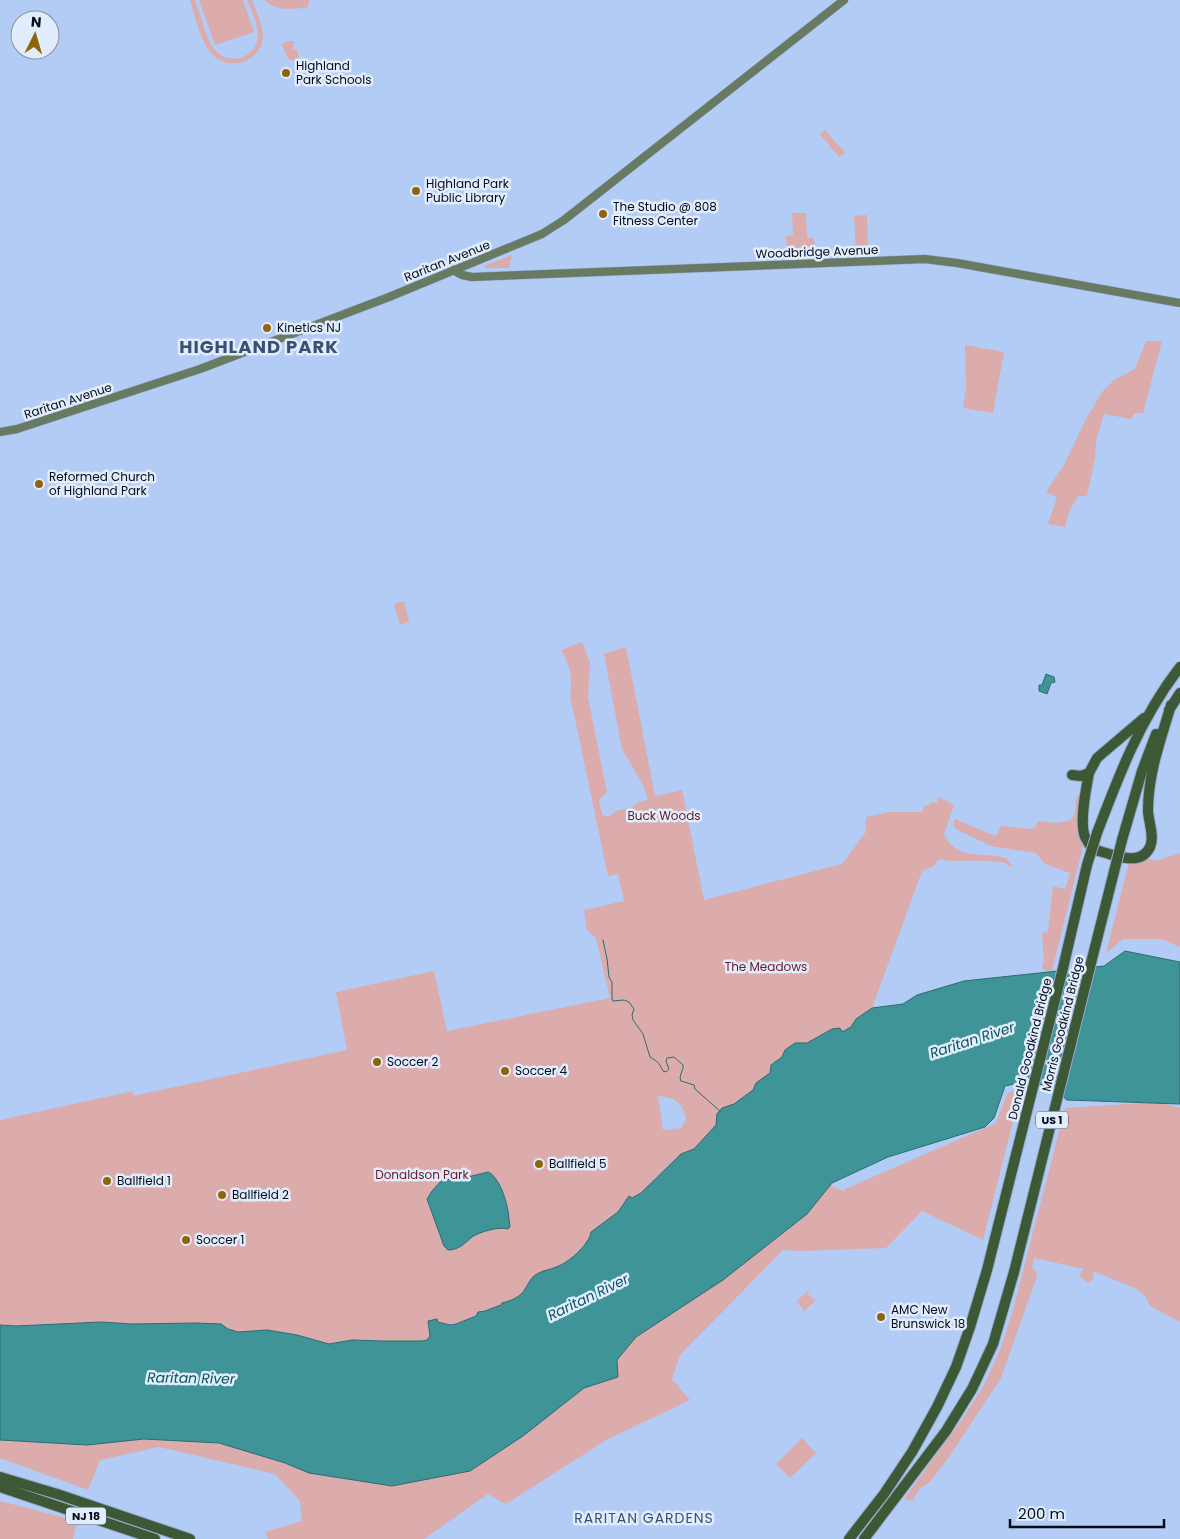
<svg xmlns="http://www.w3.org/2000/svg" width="1180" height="1539" font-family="Poppins,sans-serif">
	<rect width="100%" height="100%" fill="#b2ccf5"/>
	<path fill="#dcabab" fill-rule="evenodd" d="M190 0H195C200 13 207 42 216 51 229 66 255 58 258 38 259 25 251 11 247 0H252C256 11 263 25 263 37 261 62 227 73 211 53 200 40 195 17 190 0Z
		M199 0H243L254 32 215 45Z
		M264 0H309L308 7C293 10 276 11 264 0Z
		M287 41H294L293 50H297L299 57 295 61 288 59 282 44Z
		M825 130 845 153 839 157 820 134Z
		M792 213H806L807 238H814L815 256 787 258 786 236 793 235Z
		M867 215 868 252 856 253 854 216Z
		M512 255 509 268H484V266Z
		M1146 341H1162L1143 413H1134L1131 419 1104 414 1096 441 1095 458 1087 496H1078L1069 511 1065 527 1048 524 1057 497 1046 492 1064 465 1086 419 1102 392 1114 380 1135 369Z
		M965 345 1004 352 993 413 963 408 966 388Z
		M404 601 409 622 400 625 394 604Z
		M582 642 590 663 588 697 607 792 599 800 602 814 608 817 616 811 633 807 638 802 648 800 643 785 622 749 604 654 626 647 655 796 682 790 704 900 842 864 866 832 865 822 867 817 889 812H922L924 807 932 802 937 803 939 797 954 805 944 834C955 860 980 852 1002 857L1007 859 1012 866 1009 867 1006 863C988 860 971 861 954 861 948 861 944 859 938 860L934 866 922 871 872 1008 856 1019 851 1027 844 1031 818 1036 807 1043 800 1044 771 1065 770 1073 756 1083 753 1090 734 1104 722 1108 716 1125 694 1149 681 1154 641 1193 625 1201 618 1212 591 1232V1238L575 1254 563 1264 556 1268 549 1269 529 1281 525 1291 512 1300 502 1303C499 1308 487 1312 482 1310 471 1318 457 1327 444 1323L427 1340 422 1341H381L352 1340 329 1344 297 1335 267 1330 238 1332 228 1329 221 1324 195 1323 132 1324 101 1322 16 1326 0 1325V1120L133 1091V1096L347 1050 336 992 434 971 447 1031 610 998 596 938 587 930 584 910 624 901 618 874 608 876 570 695C573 677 570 666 561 650ZM658 1096C676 1098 683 1102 686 1120L681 1128 663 1130Z
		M1079 794 1081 796 1084 843 1052 970 1047 971 1042 968 1044 960 1042 936 1043 932 1047 933 1048 930 1053 886 1065 889 1070 873 1045 864 1036 853 991 846 956 829 953 824 955 819 995 836 997 835 1000 827 1003 826 1031 829 1035 827 1038 821 1056 823 1069 821C1078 816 1074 805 1077 796Z
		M1180 853V947L1161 939H1123L1106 953 1130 858 1143 857 1156 861Z
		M1022 1086 983 1240 922 1211 886 1248 801 1251 783 1250 680 1355 672 1379 690 1400 608 1439 506 1504 488 1494 424 1539H268L265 1532 302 1521 300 1501 275 1474 159 1447 100 1460 88 1490 0 1458V1427L281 1445 315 1470 476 1468 486 1452 612 1368 642 1327 830 1185 849 1194 843 1190 996 1123 1007 1094Z
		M1159 1102 1180 1108V1322L1150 1306 1145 1296 1137 1289 1093 1271C1094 1276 1093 1281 1088 1283L1080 1277 1081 1272 1084 1269 1034 1258 1032 1267 1037 1273 1036 1279 1001 1378 947 1460 929 1483 920 1488 912 1501 904 1499 963 1418 984 1385 1000 1350 1013 1310 1065 1108Z
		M809 1289 807 1293 814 1300 818 1298 802 1313 804 1310 797 1302 794 1304Z
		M802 1438 816 1453 790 1478 776 1464Z
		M0 1501 77 1521 73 1539H0Z"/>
	<path fill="#3e9497" stroke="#2d6b71" d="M1046 674 1054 677 1055 682 1051 683 1047 694 1039 691V685H1042Z
		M1125 951 1180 962V1104L1067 1100 1050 1086 1024 1082 1005 1086 994 1118 985 1127 888 1157 832 1183 807 1214 723 1280 636 1337 617 1360 618 1377 584 1388 523 1436 470 1471 392 1486 309 1473 285 1463 219 1443 144 1439 87 1445 0 1440V1325L16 1326 101 1322 132 1324 195 1323 221 1324 228 1329 238 1332 267 1330 297 1335 329 1344 352 1340 381 1341H422L427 1340 430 1336 428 1321 437 1319 438 1322 450 1325 456 1324 476 1316 478 1312 485 1311 501 1305 502 1303C510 1301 521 1297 525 1289 529 1283 531 1277 537 1274 543 1270 550 1270 556 1267 567 1264 590 1244 591 1232L618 1212 629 1196 632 1198 641 1193 681 1154 694 1149 716 1125 717 1114 722 1108 734 1104 753 1090 756 1083 770 1073 771 1065 782 1057 785 1050 795 1043H807L832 1029 840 1028 841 1031H844L851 1027 856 1019 872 1008 903 1004 917 995 964 981 1104 966Z
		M488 1172C499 1177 506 1199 508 1211 509 1216 509 1222 510 1227L508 1229C500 1226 479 1232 472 1237 465 1243 459 1250 448 1250L444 1246 427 1199 432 1191 442 1180 460 1179Z"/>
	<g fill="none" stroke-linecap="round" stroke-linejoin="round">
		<path stroke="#2d6b71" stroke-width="1" d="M603 940 607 959 609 977 612 982V999L613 1001 624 1000 629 1002 634 1009 632 1015 633 1020 643 1034 650 1057C659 1063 658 1061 663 1071L666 1072 669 1069 666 1061 667 1058 674 1057 683 1065C684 1071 678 1075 681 1081L694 1085 695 1089 721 1112"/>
		<g stroke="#93a9cd" stroke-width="9">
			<path id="secondary" d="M453 270 462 275 472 277 925 259 957 263 1180 303
				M0 432 17 429 200 369 389 297 542 234 564 220 844 0"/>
		</g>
		<g stroke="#93a9cd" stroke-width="12">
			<path id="highway" d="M1169 710 1180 693
				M1089 773C1086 789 1079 822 1085 837 1087 840 1089 844 1091 847 1096 851 1103 852 1109 854 1123 858 1142 864 1150 847 1155 836 1148 821 1148 810 1148 774 1161 739 1171 705
				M1072 775 1081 776 1089 773 1097 758 1144 718
				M1097 833C1119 775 1141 717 1180 667
				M1122 840 1142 771 1156 734
				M0 1477 57 1494 190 1539
				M0 1487 155 1539
				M849 1539 884 1494 912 1452 937 1407 956 1367 970 1327 987 1270 1063 968
				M864 1539 946 1431 972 1389 993 1344 1014 1272 1090 967"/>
		</g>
		<use href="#secondary" stroke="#687b62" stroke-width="8"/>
		<use href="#highway" stroke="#3d5835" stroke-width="10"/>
		<g stroke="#93a9cd" stroke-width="12" stroke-linecap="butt">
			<path id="highway-bridge" d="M1090 967 1122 840
				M1063 968 1087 865 1097 833"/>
		</g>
		<use href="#highway-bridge" stroke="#3d5835" stroke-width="10"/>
	</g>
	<g fill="#8f650b" stroke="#e1ecfd" stroke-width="2">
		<circle cx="286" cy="73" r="5"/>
		<circle cx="416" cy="191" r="5"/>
		<circle cx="603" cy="214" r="5"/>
		<circle cx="267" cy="328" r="5"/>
		<circle cx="39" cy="484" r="5"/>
		<circle cx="377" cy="1062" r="5"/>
		<circle cx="505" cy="1071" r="5"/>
		<circle cx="539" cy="1164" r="5"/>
		<circle cx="107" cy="1181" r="5"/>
		<circle cx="222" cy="1195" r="5"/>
		<circle cx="186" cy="1240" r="5"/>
		<circle cx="881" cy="1317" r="5"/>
	</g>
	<g text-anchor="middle" stroke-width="5" stroke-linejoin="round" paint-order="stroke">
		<g fill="#e1ecfd" stroke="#464e5d" stroke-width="1">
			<rect x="1036" y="1111.5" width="32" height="17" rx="4"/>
			<rect x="66" y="1507.5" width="40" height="17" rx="4"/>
		</g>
		<g font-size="11" font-weight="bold" fill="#040b19">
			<text x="1052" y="1124">US 1</text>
			<text x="86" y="1520">NJ 18</text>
		</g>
		<g font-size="12" fill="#040b19" stroke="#e1ecfd" text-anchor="start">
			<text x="296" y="70">Highland<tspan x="296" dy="14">Park Schools</tspan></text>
			<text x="426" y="188">Highland Park<tspan x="426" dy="14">Public Library</tspan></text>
			<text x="613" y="211">The Studio @ 808<tspan x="613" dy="14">Fitness Center</tspan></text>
			<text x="277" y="332">Kinetics NJ</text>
			<text x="49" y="481">Reformed Church<tspan x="49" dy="14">of Highland Park</tspan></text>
			<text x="387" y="1066">Soccer 2</text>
			<text x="515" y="1075">Soccer 4</text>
			<text x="549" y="1168">Ballfield 5</text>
			<text x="117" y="1185">Ballfield 1</text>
			<text x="232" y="1199">Ballfield 2</text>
			<text x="196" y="1244">Soccer 1</text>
			<text x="891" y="1314">AMC New<tspan x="891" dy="14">Brunswick 18</tspan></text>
		</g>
		<g font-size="12" fill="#040b19" stroke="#e1ecfd">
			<text transform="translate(817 252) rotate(-2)" y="4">Woodbridge Avenue</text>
			<text transform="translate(447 261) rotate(-22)" y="4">Raritan Avenue</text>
			<text transform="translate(68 401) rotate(-18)" y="4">Raritan Avenue</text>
			<text transform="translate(1063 1024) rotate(-76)" y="4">Morris Goodkind Bridge</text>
			<text transform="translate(1030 1049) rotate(-76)" y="4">Donald Goodkind Bridge</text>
		</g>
		<g font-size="12" fill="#681922" stroke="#e1ecfd">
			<text x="664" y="820">Buck Woods</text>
			<text x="766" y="971">The Meadows</text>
			<text x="422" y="1179">Donaldson Park</text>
		</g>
		<g font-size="14" font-style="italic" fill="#095558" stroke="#e1ecfd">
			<text transform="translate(972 1040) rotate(-18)" y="5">Raritan River</text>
			<text transform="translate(588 1297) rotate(-26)" y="5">Raritan River</text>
			<text transform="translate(191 1378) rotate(1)" y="5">Raritan River</text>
		</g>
		<g font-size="14" letter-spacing="1" fill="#395073" stroke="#e1ecfd">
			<text x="644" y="1523">RARITAN GARDENS</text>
		</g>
		<g font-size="18" font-weight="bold" letter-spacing="1" fill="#395073" stroke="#e1ecfd">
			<text x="259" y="353">HIGHLAND PARK</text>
		</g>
	</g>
	<g transform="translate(35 35) rotate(5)"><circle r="24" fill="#e1ecfd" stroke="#8992a2"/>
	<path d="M0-4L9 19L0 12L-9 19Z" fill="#8f650b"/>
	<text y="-8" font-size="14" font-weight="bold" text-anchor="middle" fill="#040b19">N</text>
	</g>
	<path d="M1010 1519v8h154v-8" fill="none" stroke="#040b19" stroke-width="2.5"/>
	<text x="1018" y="1519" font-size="15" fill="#040b19" stroke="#e1ecfd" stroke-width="4" paint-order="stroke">200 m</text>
</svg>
